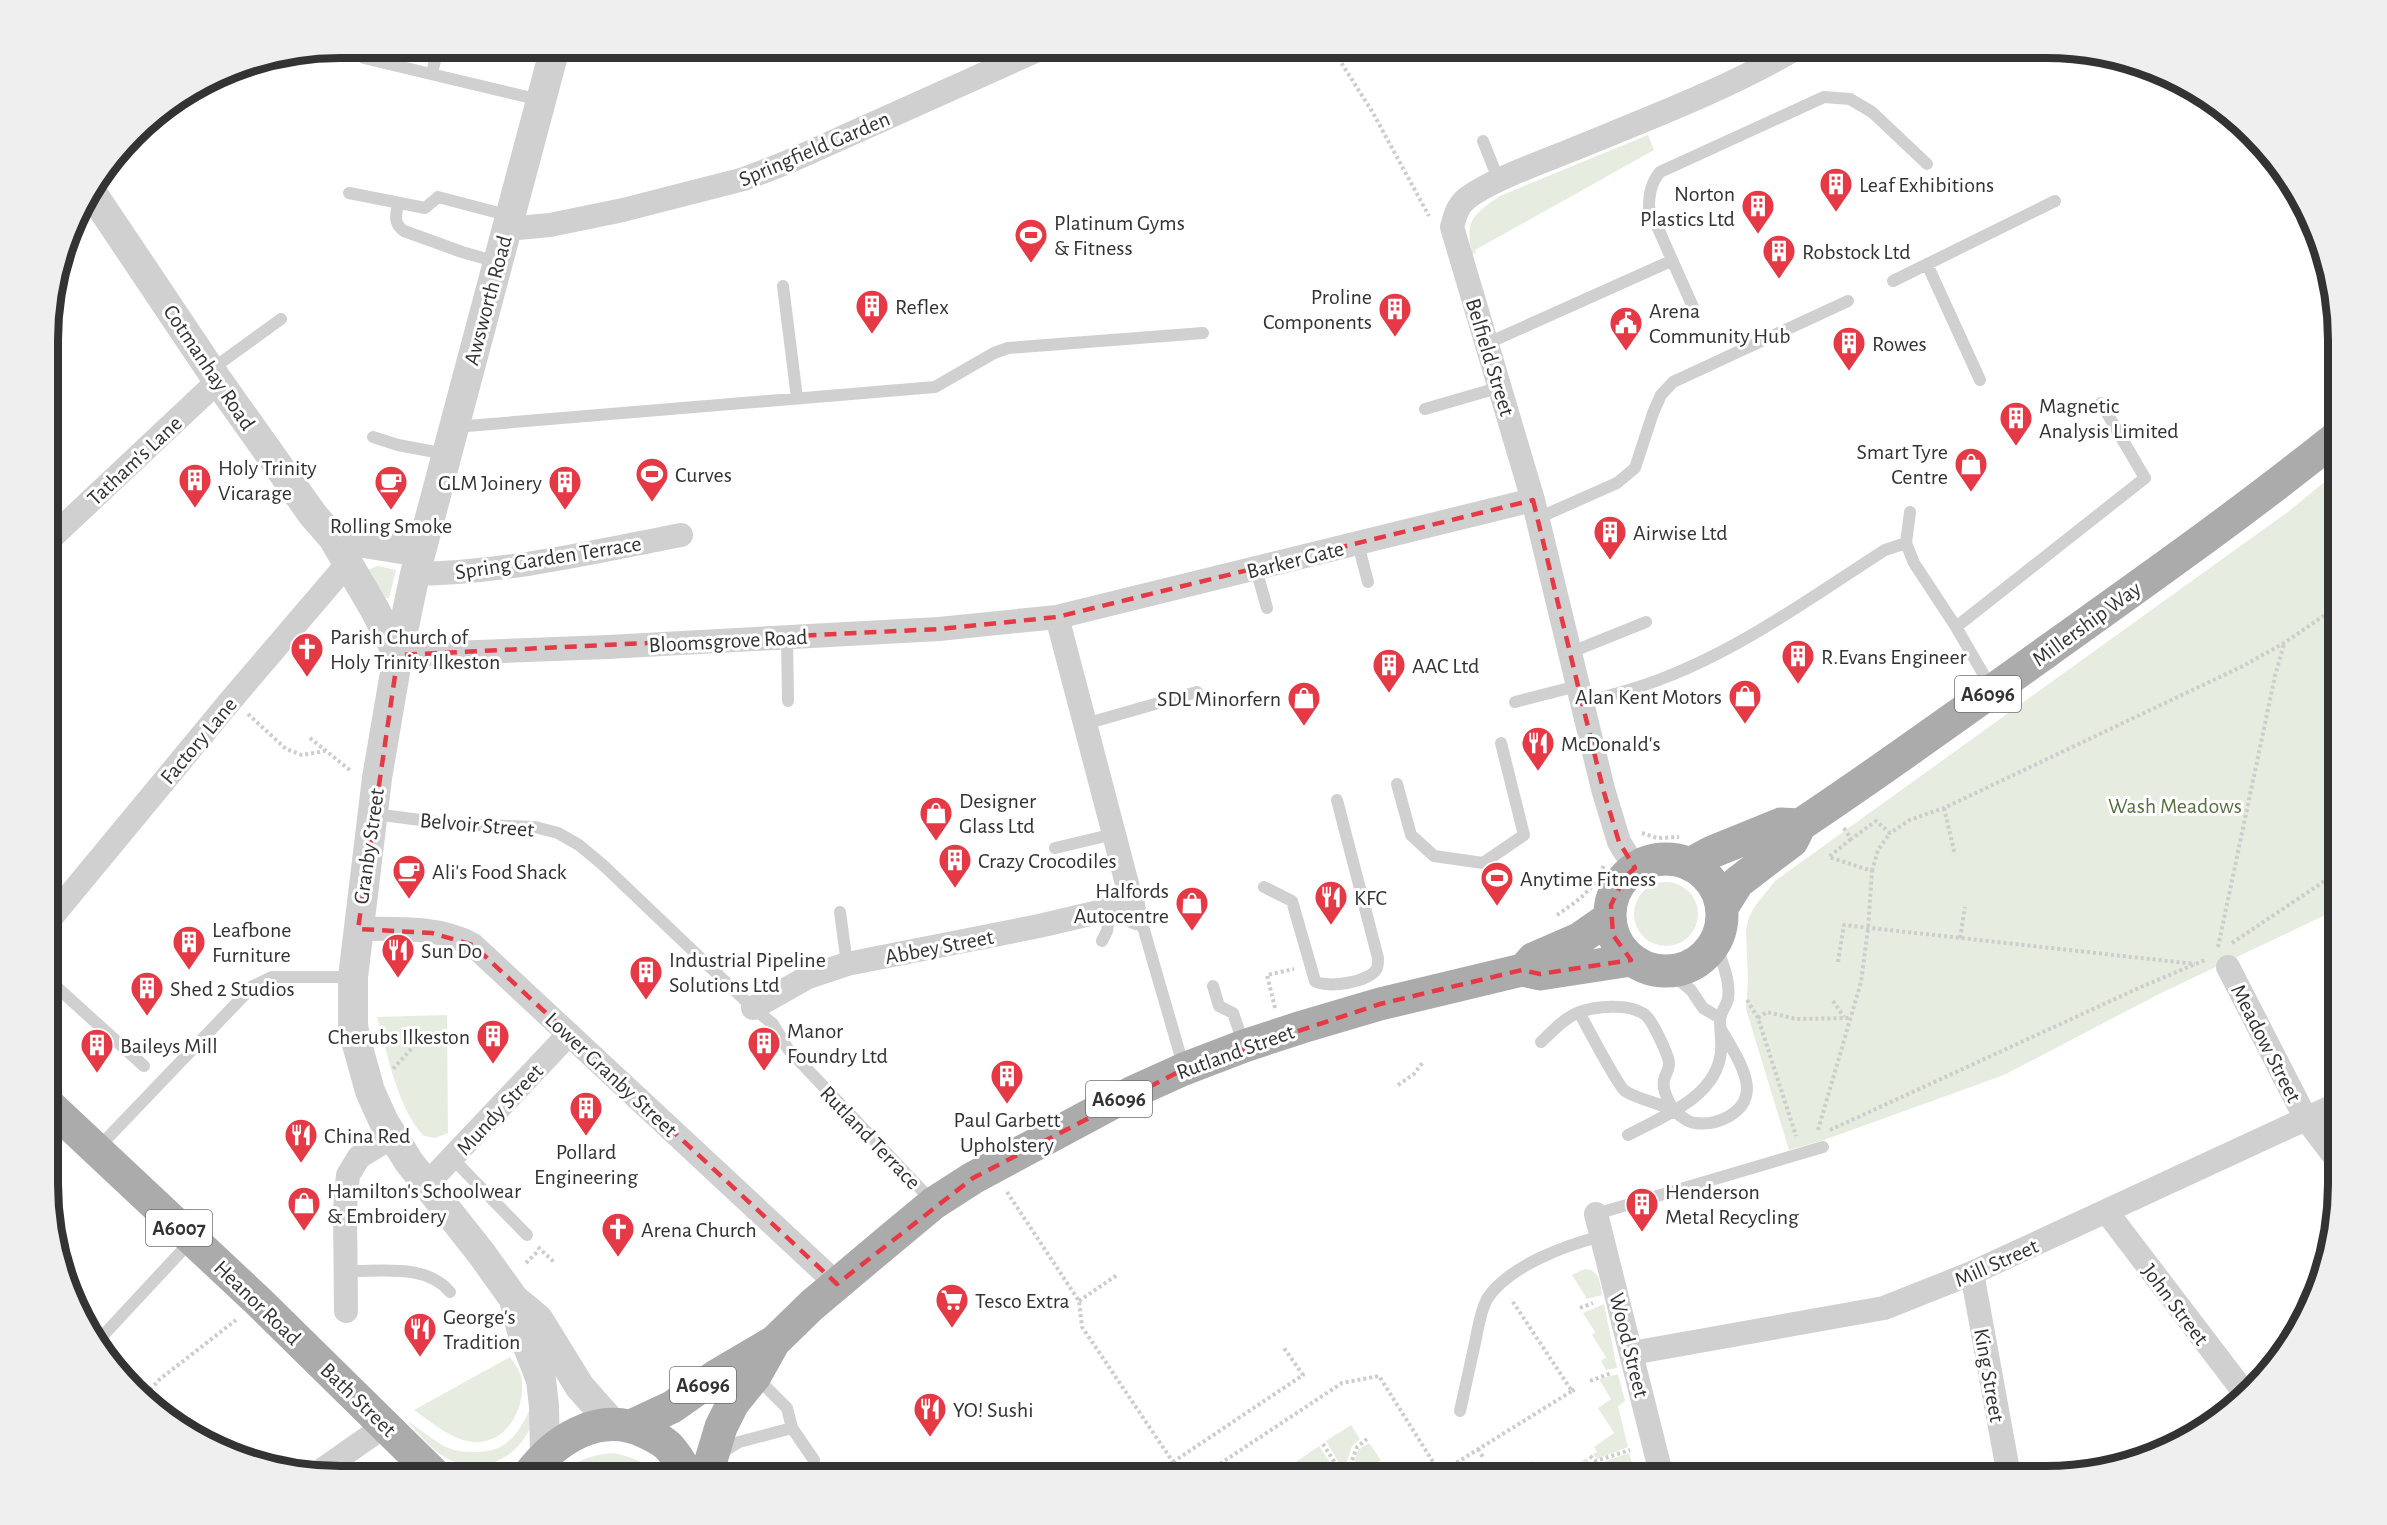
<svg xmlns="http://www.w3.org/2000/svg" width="2387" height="1525" font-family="'Alegreya Sans',sans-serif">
	<rect width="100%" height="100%" fill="#fff"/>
	<path fill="#e6ecdf" d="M1648 135 1654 150 1475 250 1476 252 1472 255C1465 221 1472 215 1500 196Z
		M2338 471V909L2161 993 2004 1075 1824 1140 1789 1150 1746 1009 1748 980 1746 930 1749 917 1755 906 1775 881 2289 511Z
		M378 566 396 570 389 598H385L367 570Z
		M1634 914a32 32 0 1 1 64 0a32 32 0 1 1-64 0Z
		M447 1015 448 1133 435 1138 424 1136C398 1110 387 1052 377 1017Z
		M1584 1269C1600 1269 1600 1283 1602 1295L1587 1299 1572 1275Z
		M1604 1304 1617 1368 1606 1370 1601 1361 1606 1357 1592 1335 1595 1332 1583 1313Z
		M510 1357C515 1364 522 1373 522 1382 524 1410 507 1442 476 1442 453 1442 432 1422 414 1410Z
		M1618 1374 1625 1401 1618 1406 1628 1447 1597 1459 1593 1454 1597 1452 1594 1447 1614 1433 1598 1408 1611 1399 1599 1379Z
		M534 1401C533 1409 533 1420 530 1428 516 1460 479 1475 448 1459 432 1451 419 1433 407 1421 421 1429 435 1443 451 1449 459 1452 470 1452 479 1452 512 1451 521 1427 534 1401Z
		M1351 1425 1360 1439 1352 1446 1344 1471 1326 1441Z
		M1369 1443 1381 1460 1375 1464 1383 1477H1350L1358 1450Z
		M1319 1446 1340 1477H1300L1293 1464Z
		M613 1453C630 1457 647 1461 658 1477H561C575 1460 591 1455 613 1453Z
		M1629 1453 1636 1475 1631 1477H1580L1574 1467 1586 1458 1591 1464 1595 1465Z
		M1533 1461 1543 1477H1508Z"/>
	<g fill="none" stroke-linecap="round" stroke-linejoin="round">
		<path stroke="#cdcdcd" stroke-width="4" stroke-dasharray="3 3" stroke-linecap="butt" d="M1332 48 1373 113 1429 216
			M248 714 286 749 302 755 325 751
			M310 738 351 771
			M1944 808 1955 855
			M1844 828 1851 839 1876 821 1890 833 1910 820 1944 808 2243 666 2284 643 2338 606
			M1642 833 1657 838 1679 837
			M1872 871 1878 850 1890 833
			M1557 915C1576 902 1597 888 1604 864
			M1960 938 1965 907
			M2232 943 2338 872
			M2218 947 2275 676 2284 644
			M1838 962 1844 925 2195 964
			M1747 1000 1758 1018 1796 1136
			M1833 1001 1844 1017
			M1275 1008 1267 975 1294 969
			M1758 1018 1767 1012 1796 1019 1851 1018
			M383 1036 413 1038 414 1046 392 1070
			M1398 1085 1414 1074 1423 1062
			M1818 1130 1861 982 1868 929 1872 871 1829 857 1851 839
			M1830 1130 2141 987 2205 960
			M1007 1192 1079 1301 1082 1327 1177 1468 1164 1477
			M538 1247 555 1263
			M526 1263 537 1252
			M1079 1301 1117 1275
			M1580 1308 1593 1303
			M1590 1381 1611 1373
			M1572 1391 1577 1388
			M146 1394 160 1379 236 1320
			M1323 1444 1344 1477
			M1478 1449 1484 1459
			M1590 1456 1596 1461 1630 1450
			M1173 1462 1303 1375 1284 1348
			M1200 1477 1342 1383 1379 1376 1440 1473 1572 1391 1511 1299
			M1346 1477 1357 1447 1367 1439
			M1419 1477 1435 1466"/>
		<path stroke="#d0d0d0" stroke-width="12" d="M364 58 540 100
			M432 73 438 48
			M1483 141 1499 181
			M349 193 425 208 438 197 510 216
			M398 203C396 215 393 223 404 231L462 252 497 262
			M1927 264 1980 380
			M1893 281 2055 201
			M783 286 797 398
			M1693 307 1649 208C1649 194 1651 183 1660 172L1824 97 1850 99 1872 112 1927 164
			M1488 343 1671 261
			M212 369 281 319
			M1425 409 1501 387
			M455 427 935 387 994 353 1008 348 1203 333
			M373 437 398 445 446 454
			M1910 512 1906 543 1914 563 1956 627 1992 689
			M1538 518 1617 483 1635 468 1653 413 1661 395 1673 382 1848 301
			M1358 544 1368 582
			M1256 569 1267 608
			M1956 627 2145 478 2101 403
			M787 637 788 701
			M1569 653 1646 622
			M1515 702 1577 686
			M1581 703C1608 696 1636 689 1661 679 1741 649 1813 596 1885 550L1906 543
			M1085 724 1197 692
			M1397 784 1411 835 1434 856 1483 863 1524 835 1501 743
			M374 814 452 824 535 827 558 833 579 845 603 865 753 1008 773 1024 788 1049 933 1202
			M1055 848 1114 834
			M1264 887 1292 901 1315 981C1327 989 1371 982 1377 968 1378 967 1378 959 1378 958L1337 800
			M840 912 847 964
			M1136 918 1144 930 1184 1068
			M1102 941 1107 931 1111 909
			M1669 972 1691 990 1703 1008 1720 1018
			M50 981 144 1066
			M1213 986 1219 1006 1233 1013 1244 1045
			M1579 1012C1586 1025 1618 1086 1625 1091 1639 1100 1657 1102 1672 1110 1680 1114 1685 1122 1695 1123 1716 1126 1746 1114 1747 1089 1747 1070 1731 1047 1722 1031
			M1541 1042C1552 1032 1563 1019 1577 1013 1595 1006 1628 1003 1644 1014 1652 1019 1665 1049 1668 1058 1671 1068 1666 1072 1664 1080 1662 1091 1669 1101 1673 1110
			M1628 1135C1663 1116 1716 1098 1721 1052 1722 1041 1720 1031 1720 1020 1720 1012 1727 1006 1728 998 1731 981 1721 960 1716 944
			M97 1149 253 986 272 977H353
			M452 1158 527 1235
			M1596 1214 1823 1147
			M347 1271C380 1272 426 1263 450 1292
			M97 1342 191 1241
			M756 1377 787 1408 792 1428 814 1460 811 1477
			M1460 1411C1465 1388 1470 1366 1475 1343 1478 1329 1480 1312 1487 1299 1508 1266 1566 1245 1602 1236
			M720 1454 739 1442 792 1428"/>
		<path stroke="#d0d0d0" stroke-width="24" d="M507 229 550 225 623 210 744 179 788 162 1042 48
			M50 539 218 381
			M415 574C505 573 593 552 681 535
			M1057 617 1136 918
			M398 655 608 647 939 629 1057 617 1533 500
			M1635 868 1619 842 1603 789 1533 500 1452 227C1455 216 1457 207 1466 199 1490 180 1540 163 1569 151 1647 119 1725 90 1797 48
			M50 919 231 700 348 563
			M358 929C394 929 440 926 473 945L837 1284
			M2228 967 2306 1119 2338 1161
			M753 1008 808 977 847 964 1039 926 1133 904
			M427 1184 569 1034
			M2106 1211 2247 1396
			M1596 1214 1662 1477
			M1972 1273 2009 1476
			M346 1311 345 1208 348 1175 359 1157 392 1137
			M1632 1353 1884 1308 1972 1273 2338 1104
			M316 1474 386 1425"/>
		<path stroke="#d0d0d0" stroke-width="30" d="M555 48 415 574 398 655 377 778 353 977V1025L355 1037 370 1091 384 1122 409 1162 481 1253 514 1299 538 1319 580 1387 612 1423
			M92 193 218 381 313 515 333 538 375 610 398 655
			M333 538 420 552
			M514 1299 521 1328 541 1380 544 1406 545 1456"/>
		<path stroke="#ababab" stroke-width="33" d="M1610 915a56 56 0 1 1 112 0a56 56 0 1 1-112 0Z
			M1690 864 1712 852 1781 824 1800 825
			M1723 906 1738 882 1792 841 1800 825C1884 769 1967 709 2049 650 2147 580 2245 511 2338 436
			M1526 967 1533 959 1579 939 1609 918
			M50 1106 259 1302 437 1477
			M631 1426 672 1407 716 1376 772 1343
			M527 1477C554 1440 599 1410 645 1432 653 1436 662 1440 668 1446 677 1455 683 1467 689 1477
			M706 1477 721 1427 733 1403 755 1376 774 1342 812 1305 893 1237 934 1203 973 1178 1133 1092 1184 1069 1244 1046 1302 1027 1380 1004 1522 970 1540 974 1631 960"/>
	</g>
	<path fill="none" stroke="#e63946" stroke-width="4.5" stroke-dasharray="12 8" stroke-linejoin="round" d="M1533 500 1603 789 1619 842 1635 868 1624 878 1611 905 1613 935 1631 960 1540 974 1522 970 1380 1004 1184 1069 973 1178 837 1284 473 945 432 933 358 929 398 655 939 629 1057 617Z"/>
	<defs>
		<g id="building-pin" transform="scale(1.725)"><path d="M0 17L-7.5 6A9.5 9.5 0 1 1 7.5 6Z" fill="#e63946" stroke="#fff"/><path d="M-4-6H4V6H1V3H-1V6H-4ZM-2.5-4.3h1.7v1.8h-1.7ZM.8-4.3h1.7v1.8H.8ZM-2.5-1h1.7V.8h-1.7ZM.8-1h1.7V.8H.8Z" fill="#fff"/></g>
		<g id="stadium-pin" transform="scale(1.725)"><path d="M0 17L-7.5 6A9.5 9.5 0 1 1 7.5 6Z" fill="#e63946" stroke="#fff"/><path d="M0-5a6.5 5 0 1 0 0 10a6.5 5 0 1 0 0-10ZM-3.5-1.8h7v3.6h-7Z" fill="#fff"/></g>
		<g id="civic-pin" transform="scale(1.725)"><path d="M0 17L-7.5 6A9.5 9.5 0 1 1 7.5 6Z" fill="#e63946" stroke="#fff"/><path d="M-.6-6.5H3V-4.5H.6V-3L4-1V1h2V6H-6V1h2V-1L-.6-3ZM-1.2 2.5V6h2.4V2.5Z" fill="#fff"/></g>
		<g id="shop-pin" transform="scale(1.725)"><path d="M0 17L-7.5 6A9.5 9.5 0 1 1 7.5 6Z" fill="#e63946" stroke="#fff"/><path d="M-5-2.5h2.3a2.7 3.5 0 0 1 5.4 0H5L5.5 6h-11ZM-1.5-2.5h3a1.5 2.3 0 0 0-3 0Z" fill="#fff"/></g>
		<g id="cafe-pin" transform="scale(1.725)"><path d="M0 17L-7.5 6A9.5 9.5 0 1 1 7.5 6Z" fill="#e63946" stroke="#fff"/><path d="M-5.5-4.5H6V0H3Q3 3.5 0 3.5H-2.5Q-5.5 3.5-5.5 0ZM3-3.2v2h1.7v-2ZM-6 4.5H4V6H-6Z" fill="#fff"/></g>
		<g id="church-pin" transform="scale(1.725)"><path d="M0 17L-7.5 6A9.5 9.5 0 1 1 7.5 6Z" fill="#e63946" stroke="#fff"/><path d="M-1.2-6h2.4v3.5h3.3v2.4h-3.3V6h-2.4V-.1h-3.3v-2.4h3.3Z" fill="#fff"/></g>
		<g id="restaurant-pin" transform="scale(1.725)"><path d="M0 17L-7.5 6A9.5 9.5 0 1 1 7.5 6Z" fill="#e63946" stroke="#fff"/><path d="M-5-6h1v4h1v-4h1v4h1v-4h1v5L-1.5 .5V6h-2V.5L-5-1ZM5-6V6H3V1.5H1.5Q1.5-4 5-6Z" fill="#fff"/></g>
		<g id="supermarket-pin" transform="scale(1.725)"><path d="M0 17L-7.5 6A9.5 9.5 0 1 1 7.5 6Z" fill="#e63946" stroke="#fff"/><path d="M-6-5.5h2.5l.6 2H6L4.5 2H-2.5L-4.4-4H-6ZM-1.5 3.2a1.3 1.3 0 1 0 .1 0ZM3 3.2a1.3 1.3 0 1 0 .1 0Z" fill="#fff"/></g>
	</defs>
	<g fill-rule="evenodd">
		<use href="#building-pin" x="1836" y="184"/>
		<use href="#building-pin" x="1758" y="206"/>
		<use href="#stadium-pin" x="1031" y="235"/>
		<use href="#building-pin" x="1779" y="251"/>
		<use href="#building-pin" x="872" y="306"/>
		<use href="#building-pin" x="1395" y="309"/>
		<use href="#civic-pin" x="1626" y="323"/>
		<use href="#building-pin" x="1849" y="343"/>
		<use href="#building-pin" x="2016" y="418"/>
		<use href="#shop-pin" x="1971" y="464"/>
		<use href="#stadium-pin" x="652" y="474"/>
		<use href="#building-pin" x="195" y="480"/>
		<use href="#cafe-pin" x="391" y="482"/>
		<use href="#building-pin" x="565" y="482"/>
		<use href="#building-pin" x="1610" y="532"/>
		<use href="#church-pin" x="307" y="649"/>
		<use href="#building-pin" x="1798" y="656"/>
		<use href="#building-pin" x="1389" y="665"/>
		<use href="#shop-pin" x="1745" y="696"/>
		<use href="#shop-pin" x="1304" y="698"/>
		<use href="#restaurant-pin" x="1538" y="743"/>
		<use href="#shop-pin" x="936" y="813"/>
		<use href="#building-pin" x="955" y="860"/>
		<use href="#cafe-pin" x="409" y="871"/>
		<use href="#stadium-pin" x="1497" y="878"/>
		<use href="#restaurant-pin" x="1331" y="897"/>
		<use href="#shop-pin" x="1192" y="903"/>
		<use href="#building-pin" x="189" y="942"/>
		<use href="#restaurant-pin" x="398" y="950"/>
		<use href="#building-pin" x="646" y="972"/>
		<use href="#building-pin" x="147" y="988"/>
		<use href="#building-pin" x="493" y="1036"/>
		<use href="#building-pin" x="764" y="1043"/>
		<use href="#building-pin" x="97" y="1045"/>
		<use href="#building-pin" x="1007" y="1076"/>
		<use href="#building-pin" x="586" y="1108"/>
		<use href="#restaurant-pin" x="301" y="1135"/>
		<use href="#shop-pin" x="304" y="1203"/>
		<use href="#building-pin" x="1642" y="1204"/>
		<use href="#church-pin" x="618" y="1229"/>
		<use href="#supermarket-pin" x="952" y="1300"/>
		<use href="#restaurant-pin" x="420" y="1329"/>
		<use href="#restaurant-pin" x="930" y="1409"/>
	</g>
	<g text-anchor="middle" stroke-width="6" stroke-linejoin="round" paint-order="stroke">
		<g fill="#fff" stroke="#707070" stroke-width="1.5">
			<rect x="1955" y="676" width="66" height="36" rx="4.5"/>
			<rect x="1086" y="1081" width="66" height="36" rx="4.5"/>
			<rect x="146" y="1210" width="66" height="36" rx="4.5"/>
			<rect x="670" y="1367" width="66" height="36" rx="4.5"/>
		</g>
		<g font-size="21" font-weight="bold" fill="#333">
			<text x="1988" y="701">A6096</text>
			<text x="1119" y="1106">A6096</text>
			<text x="179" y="1235">A6007</text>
			<text x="703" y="1392">A6096</text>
		</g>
		<g font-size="22" fill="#333" stroke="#fff">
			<text transform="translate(814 148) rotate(-23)" y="8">Springfield Garden</text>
			<text transform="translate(487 300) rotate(-75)" y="8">Awsworth Road</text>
			<text transform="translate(1491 357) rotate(73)" y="8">Belfield Street</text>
			<text transform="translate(210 367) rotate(56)" y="8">Cotmanhay Road</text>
			<text transform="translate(134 460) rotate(-43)" y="8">Tatham's Lane</text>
			<text transform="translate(548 557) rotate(-9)" y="8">Spring Garden Terrace</text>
			<text transform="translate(1295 559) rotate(-14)" y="8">Barker Gate</text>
			<text transform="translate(2086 623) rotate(-36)" y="8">Millership Way</text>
			<text transform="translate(728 640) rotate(-3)" y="8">Bloomsgrove Road</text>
			<text transform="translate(198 740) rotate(-50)" y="8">Factory Lane</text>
			<text transform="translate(477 824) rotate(5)" y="8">Belvoir Street</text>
			<text transform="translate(368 846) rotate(-82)" y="8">Granby Street</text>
			<text transform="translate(939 946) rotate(-11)" y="8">Abbey Street</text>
			<text transform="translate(2267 1043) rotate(63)" y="8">Meadow Street</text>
			<text transform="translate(1235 1051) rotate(-20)" y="8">Rutland Street</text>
			<text transform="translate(612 1074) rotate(43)" y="8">Lower Granby Street</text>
			<text transform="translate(499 1109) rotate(-47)" y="8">Mundy Street</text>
			<text transform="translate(871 1137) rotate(46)" y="8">Rutland Terrace</text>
			<text transform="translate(1996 1262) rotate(-24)" y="8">Mill Street</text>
			<text transform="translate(258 1302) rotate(44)" y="8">Heanor Road</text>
			<text transform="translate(2176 1304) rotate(53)" y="8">John Street</text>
			<text transform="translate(1630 1345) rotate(76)" y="8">Wood Street</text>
			<text transform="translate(1990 1375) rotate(80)" y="8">King Street</text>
			<text transform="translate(359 1399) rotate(44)" y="8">Bath Street</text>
		</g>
		<g font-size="22" fill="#333" stroke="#fff" text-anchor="start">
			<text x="1859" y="192">Leaf Exhibitions</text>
			<text x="1735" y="201" text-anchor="end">Norton<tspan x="1735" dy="25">Plastics Ltd</tspan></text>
			<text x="1054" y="230">Platinum Gyms<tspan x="1054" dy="25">&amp; Fitness</tspan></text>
			<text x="1802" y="259">Robstock Ltd</text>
			<text x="1372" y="304" text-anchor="end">Proline<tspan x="1372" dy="25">Components</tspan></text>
			<text x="895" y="314">Reflex</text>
			<text x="1649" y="318">Arena<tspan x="1649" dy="25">Community Hub</tspan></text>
			<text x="1872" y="351">Rowes</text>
			<text x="2039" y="413">Magnetic<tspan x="2039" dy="25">Analysis Limited</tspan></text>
			<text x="1948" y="459" text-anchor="end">Smart Tyre<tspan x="1948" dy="25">Centre</tspan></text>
			<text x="218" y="475">Holy Trinity<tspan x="218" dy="25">Vicarage</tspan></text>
			<text x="675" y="482">Curves</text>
			<text x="542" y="490" text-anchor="end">GLM Joinery</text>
			<text x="391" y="533" text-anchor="middle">Rolling Smoke</text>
			<text x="1633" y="540">Airwise Ltd</text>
			<text x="330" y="644">Parish Church of<tspan x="330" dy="25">Holy Trinity Ilkeston</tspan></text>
			<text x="1821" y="664">R.Evans Engineer</text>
			<text x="1412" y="673">AAC Ltd</text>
			<text x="1722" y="704" text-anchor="end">Alan Kent Motors</text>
			<text x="1281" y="706" text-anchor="end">SDL Minorfern</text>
			<text x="1561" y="751">McDonald's</text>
			<text x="959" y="808">Designer<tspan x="959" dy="25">Glass Ltd</tspan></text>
			<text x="978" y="868">Crazy Crocodiles</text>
			<text x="432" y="879">Ali's Food Shack</text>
			<text x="1520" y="886">Anytime Fitness</text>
			<text x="1169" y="898" text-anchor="end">Halfords<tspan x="1169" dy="25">Autocentre</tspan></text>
			<text x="1354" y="905">KFC</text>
			<text x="212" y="937">Leafbone<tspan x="212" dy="25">Furniture</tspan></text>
			<text x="421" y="958">Sun Do</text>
			<text x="669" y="967">Industrial Pipeline<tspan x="669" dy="25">Solutions Ltd</tspan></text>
			<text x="170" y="996">Shed 2 Studios</text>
			<text x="787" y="1038">Manor<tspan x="787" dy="25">Foundry Ltd</tspan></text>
			<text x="470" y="1044" text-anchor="end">Cherubs Ilkeston</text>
			<text x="120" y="1053">Baileys Mill</text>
			<text x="1007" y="1127" text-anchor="middle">Paul Garbett<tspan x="1007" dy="25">Upholstery</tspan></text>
			<text x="324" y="1143">China Red</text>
			<text x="586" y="1159" text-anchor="middle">Pollard<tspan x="586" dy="25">Engineering</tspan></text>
			<text x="327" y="1198">Hamilton's Schoolwear<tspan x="327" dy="25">&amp; Embroidery</tspan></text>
			<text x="1665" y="1199">Henderson<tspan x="1665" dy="25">Metal Recycling</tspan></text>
			<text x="641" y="1237">Arena Church</text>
			<text x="975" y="1308">Tesco Extra</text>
			<text x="443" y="1324">George's<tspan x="443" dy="25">Tradition</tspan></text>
			<text x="953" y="1417">YO! Sushi</text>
		</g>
		<g font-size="22" fill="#56703f" stroke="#fff">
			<text x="2175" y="813">Wash Meadows</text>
		</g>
	</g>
	<path d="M0 0H2387V1525H0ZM340 58H2046A282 282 0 0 1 2328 340V1184A282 282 0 0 1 2046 1466H340A282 282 0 0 1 58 1184V340A282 282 0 0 1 340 58Z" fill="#efefef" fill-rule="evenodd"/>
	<path fill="none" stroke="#333" stroke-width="8" d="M340 58H2046A282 282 0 0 1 2328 340V1184A282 282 0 0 1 2046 1466H340A282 282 0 0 1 58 1184V340A282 282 0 0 1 340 58Z"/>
</svg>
